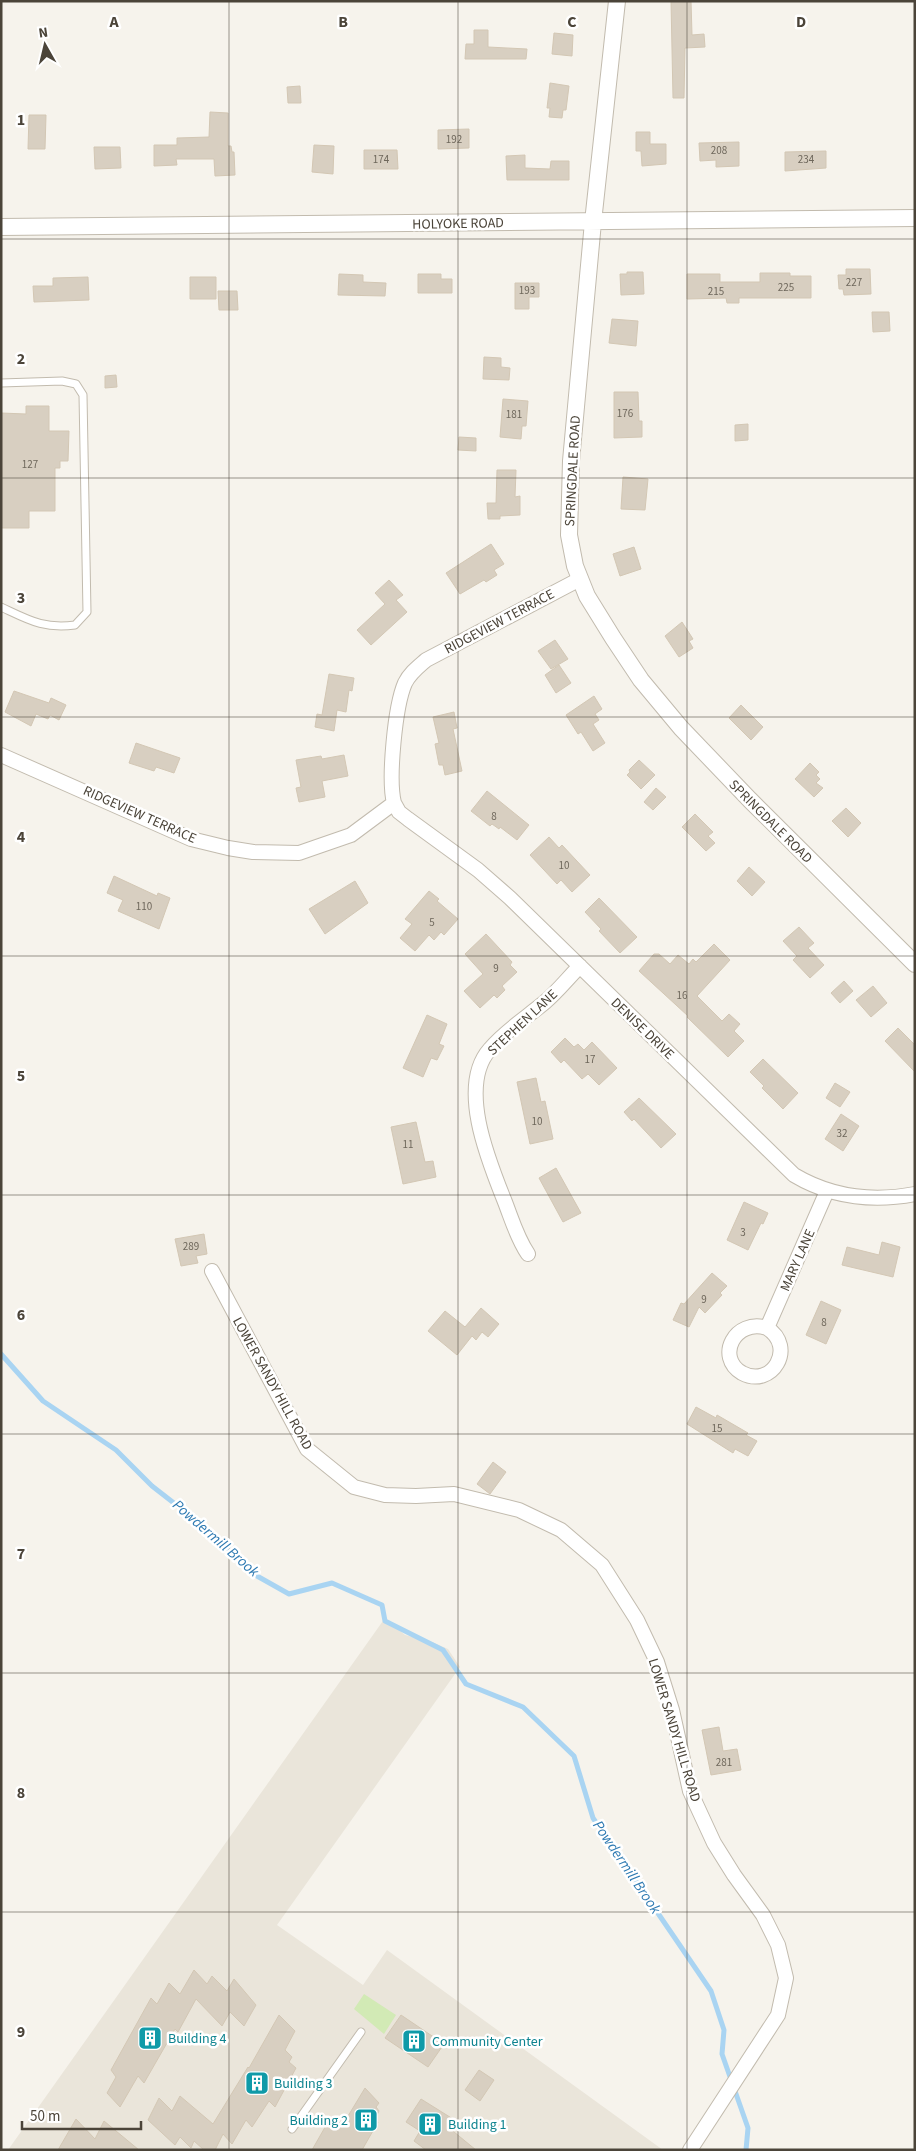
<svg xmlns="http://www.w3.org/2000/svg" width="916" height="2151" font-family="'Source Sans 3',sans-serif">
	<rect width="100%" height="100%" fill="#f6f3ec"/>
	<path fill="#eae5da" d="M385 1618 405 1635 432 1642 448 1649 460 1667 277 1925 363 1985 387 1950 663 2150H8Z"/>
	<path fill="#d2eab5" d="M364 1994 396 2015 384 2034 354 2009Z"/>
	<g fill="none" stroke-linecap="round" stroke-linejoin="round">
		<path stroke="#a9d4f2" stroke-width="5" d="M1 1354 43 1401 116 1450 152 1486 206 1528 257 1576 289 1594 332 1583 382 1605 385 1621 443 1650 466 1684 523 1707 574 1756 593 1818 711 1991 724 2030 722 2054 748 2128 746 2150"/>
	</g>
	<path fill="#d8cfc1" stroke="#d3c7b4" d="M671 1H691L692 35 704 34 705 47 685 48 684 98H673Z
		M474 30H488V47L527 49 526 59H465L466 44H474Z
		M554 33 573 35 572 56 552 54Z
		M550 83 569 86 566 110H563L562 118 549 117 550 108H547Z
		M300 86 301 103H288L287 87Z
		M210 112 228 113V146H231L232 152H234L235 175 215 176 214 159H176L177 165 154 166V145H177V138L209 137Z
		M29 115H46L45 149H28Z
		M469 129V148L438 149V130Z
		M636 132H650V144H666V164L642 166 641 151H636Z
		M739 142V166L716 167V160L700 161 699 143Z
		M314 145 334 146 333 174 312 172Z
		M94 147H120L121 168 95 169Z
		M364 150H397L398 169H364Z
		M826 151V168L785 171V152Z
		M525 155V168L550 169 551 161H569V180H507L506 156Z
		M846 269H870L871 294 844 295 843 289H839L838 275H846Z
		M627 272H643L644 294 621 295 620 274H627Z
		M760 273H790V276H811V298H739V303H727L726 298 687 299V274H720V282H760Z
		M339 274 363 275V282L386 283 385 296 338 295Z
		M418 274H441V279H452V293H418Z
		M88 277 89 300 34 302 33 286H53V278Z
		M190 277H216V299H190Z
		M515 283H539V297H529V309H515Z
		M218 291H237L238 310H219Z
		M872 312H889L890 331 873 332Z
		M612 319 638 321 636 346 609 343Z
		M484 357 501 358V367L510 368 509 380 483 379Z
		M116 375 117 387 105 388V376Z
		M614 392H638L639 421H642V437L614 438Z
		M503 399 528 401 526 426H522L521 439 500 437Z
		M26 406H49V431H69L68 461H60V468H55V511H29V528H1V413L26 414Z
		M748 424V440L735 441V425Z
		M459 437 476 438V451L458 450Z
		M497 470H516L515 497 520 496V515L500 516V519H488L487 503H496Z
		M623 477 648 479 645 510 621 509Z
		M491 544 504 564 494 570 497 575 486 582 484 580 460 594 446 573Z
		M634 547 641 569 620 576 613 554Z
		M389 580 403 595 396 600 407 612 371 645 357 630 385 604 375 593Z
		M682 622 693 639 689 641 693 648 679 657 665 636Z
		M555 640 568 659 551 669 538 651Z
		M559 665 571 683 556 693 545 675Z
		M329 674 354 678 352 691 349 690 346 712 337 710 334 731 315 727 317 714 322 715Z
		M14 691 49 703 51 698 66 705 59 720 50 715 48 719 36 714 31 726 5 712Z
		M594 696 602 709 595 714 599 720 593 724 605 743 593 751 581 732 578 734 566 715Z
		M741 705 763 727 751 740 729 718Z
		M454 712 457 728 453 729 462 771 445 775 443 765H439L435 744 439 743 433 717Z
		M136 743 180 758 174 773 156 767 154 771 129 763Z
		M344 755 348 776 322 781 325 797 299 802 296 788 301 787 296 760 321 756 322 759Z
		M639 760 655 775 641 789 627 775 630 772 629 770Z
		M810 763 819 772 816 775 820 779 816 783 823 788 814 797 795 779Z
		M656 788 666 797 653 810 644 802Z
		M487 791 529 825 517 840 500 827 499 829 492 824 490 826 471 811Z
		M846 808 861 823 848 837 832 821Z
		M695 814 713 832 708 836 715 843 706 851 682 827Z
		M549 837 559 848 562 845 590 875 572 892 561 880 557 884 530 855Z
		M749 867 765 882 752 896 737 881Z
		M114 876 157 896 158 893 170 898 159 929 118 911 123 900 107 893Z
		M355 881 368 903 325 934 309 909Z
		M429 891 439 899 437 901 458 919 444 935 441 932 434 940 429 935 415 951 400 938 412 924 405 919Z
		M599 898 637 937 620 953 599 931 601 929 585 912Z
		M799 927 814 943 808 948 824 965 810 978 793 960 797 956 783 941Z
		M486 934 512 962 510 965 517 972 502 986 505 990 497 998 494 995 480 1008 464 991 483 974 465 954Z
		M714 944 730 960 697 996 722 1021 729 1014 740 1024 734 1031 744 1041 728 1057 687 1017 688 1016 639 971 654 954H659L670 964 678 955 689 964 693 959 696 962Z
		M844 981 853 991 840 1003 831 993Z
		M873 986 887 1003 871 1017 856 1000Z
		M427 1015 447 1024 439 1044 444 1046 437 1060 431 1058 423 1077 403 1068Z
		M898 1028 915 1045V1072L885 1041Z
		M565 1038 574 1047 578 1044 584 1050 592 1042 617 1068 599 1085 588 1074 582 1079 564 1060 561 1063 551 1052Z
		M763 1059 798 1093 783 1109 762 1088 764 1086 750 1072Z
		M536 1078 541 1102 545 1101 553 1139 530 1144 517 1082Z
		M835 1083 850 1092 840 1107 826 1098Z
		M639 1098 676 1134 661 1148 634 1119 632 1121 624 1112Z
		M841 1114 859 1126 843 1151 825 1139Z
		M416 1122 425 1162 433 1161 436 1177 403 1184 391 1127Z
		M556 1168 581 1213 563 1222 539 1178Z
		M744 1202 768 1213 763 1224 761 1223 748 1250 727 1240Z
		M204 1234 207 1254 196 1256 198 1263 181 1266 175 1239Z
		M882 1242 900 1247 893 1277 842 1265 847 1247 879 1255Z
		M712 1273 727 1286 720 1293 722 1295 705 1313 699 1307 689 1327 673 1320 681 1303 684 1304Z
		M821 1301 841 1310 826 1344 806 1335Z
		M481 1308 499 1324 488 1337 482 1332 476 1340 472 1336 457 1355 428 1331 445 1311 465 1327Z
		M696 1407 716 1418 717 1415 748 1433 746 1435 757 1441 748 1456 735 1449 733 1453 687 1424Z
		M493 1462 506 1472 490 1494 477 1484Z
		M719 1727 723 1751 737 1749 741 1770 711 1775 702 1730Z
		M194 1970 207 1984 212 1976 227 1991 234 1979 256 2005 244 2026 230 2012 222 2026 196 1999 178 2032 175 2029 144 2083 138 2076 120 2107 107 2093 116 2077 111 2070 151 1998 157 2004 169 1983 180 1994Z
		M279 2015 295 2031 285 2050 292 2057 289 2062 296 2068 275 2107 269 2101 252 2127 246 2120 232 2144 223 2134 215 2150H204L194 2141 191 2148 180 2137 175 2145 148 2120 159 2098 172 2111 180 2096 213 2124 248 2067 249 2068Z
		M401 2015 444 2044 428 2067 385 2038Z
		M479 2070 494 2080 480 2101 465 2090Z
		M365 2088 379 2103 376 2107 379 2111 375 2119 378 2122 362 2150H312L328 2122 335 2129 339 2122 342 2126Z
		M421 2099 453 2119 448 2127 476 2150H426L414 2141 420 2131 406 2122Z
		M76 2119 95 2139 104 2121 139 2150H58Z"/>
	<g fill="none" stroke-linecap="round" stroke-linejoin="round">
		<g stroke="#c2bbae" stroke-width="9">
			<path id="service" d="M1 383 62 381 76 384 83 395 87 612 75 625C43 629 29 620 1 607
				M292 2129 361 2032"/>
		</g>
		<g stroke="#c2bbae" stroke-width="16">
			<path id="minor" d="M1 755 191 839 228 848 253 852 299 853 322 845 351 835 394 803C388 779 395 706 405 683 410 673 418 667 426 660L580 579
				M394 803 399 812 408 819 478 870 510 898 794 1175C831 1197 873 1202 915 1194
				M528 1254C517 1238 512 1220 505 1202 489 1162 457 1086 490 1049 505 1031 527 1017 545 1002 558 991 568 978 580 966
				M212 1271 307 1449 354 1487 385 1495 416 1496 454 1494 519 1510 561 1530 602 1565 637 1620 657 1662 672 1710 690 1791 714 1843 734 1875 763 1915 778 1945 786 1978 778 2015 690 2150
				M767 1328C797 1347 772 1389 742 1373 715 1357 735 1318 767 1328L827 1191"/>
		</g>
		<g stroke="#c2bbae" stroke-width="18">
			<path id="tertiary" d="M617 1 593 222 571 461 569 535 575 566 587 596 613 638 641 680 681 728 750 800 915 964
				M1 227 915 218"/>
		</g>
		<use href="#service" stroke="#fff" stroke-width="7"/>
		<use href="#minor" stroke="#fff" stroke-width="14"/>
		<use href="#tertiary" stroke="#fff" stroke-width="16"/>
	</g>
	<path fill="none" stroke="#4b4439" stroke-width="1" stroke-opacity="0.55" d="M229 1V2150M458 1V2150M687 1V2150M1 239H915M1 478H915M1 717H915M1 956H915M1 1195H915M1 1434H915M1 1673H915M1 1912H915"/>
	<defs>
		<g id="building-square" transform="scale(1.25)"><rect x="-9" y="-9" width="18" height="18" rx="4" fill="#0f9aa8" stroke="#fff"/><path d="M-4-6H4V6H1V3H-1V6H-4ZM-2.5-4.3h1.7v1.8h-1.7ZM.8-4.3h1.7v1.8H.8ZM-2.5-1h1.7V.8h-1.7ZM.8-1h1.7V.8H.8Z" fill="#fff"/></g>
	</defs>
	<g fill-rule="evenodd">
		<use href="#building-square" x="150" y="2038"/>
		<use href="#building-square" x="414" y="2041"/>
		<use href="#building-square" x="257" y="2083"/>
		<use href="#building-square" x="366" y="2120"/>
		<use href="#building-square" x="430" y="2124"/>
	</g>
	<g text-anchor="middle" stroke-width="5" stroke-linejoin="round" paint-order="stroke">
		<g font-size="11" fill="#6e675b">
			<text x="454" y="143">192</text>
			<text x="719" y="154">208</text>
			<text x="381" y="163">174</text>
			<text x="806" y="163">234</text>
			<text x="854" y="286">227</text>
			<text x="786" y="291">225</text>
			<text x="527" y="294">193</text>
			<text x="716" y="295">215</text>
			<text x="625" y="417">176</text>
			<text x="514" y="418">181</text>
			<text x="30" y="468">127</text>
			<text x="494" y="820">8</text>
			<text x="564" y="869">10</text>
			<text x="144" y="910">110</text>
			<text x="432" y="926">5</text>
			<text x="496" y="972">9</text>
			<text x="682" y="999">16</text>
			<text x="590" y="1063">17</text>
			<text x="537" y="1125">10</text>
			<text x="842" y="1137">32</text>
			<text x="408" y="1148">11</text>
			<text x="743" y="1236">3</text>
			<text x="191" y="1250">289</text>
			<text x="704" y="1303">9</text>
			<text x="824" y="1326">8</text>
			<text x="717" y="1432">15</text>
			<text x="724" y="1766">281</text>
		</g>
		<g font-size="14" fill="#4b4439" stroke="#fff">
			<text transform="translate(458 223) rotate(-1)" y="5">HOLYOKE ROAD</text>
			<text transform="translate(572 471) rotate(-87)" y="5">SPRINGDALE ROAD</text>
			<text transform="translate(499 621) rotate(-28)" y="5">RIDGEVIEW TERRACE</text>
			<text transform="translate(140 814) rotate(24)" y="5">RIDGEVIEW TERRACE</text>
			<text transform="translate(771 821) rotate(45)" y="5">SPRINGDALE ROAD</text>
			<text transform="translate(522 1022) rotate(-43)" y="5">STEPHEN LANE</text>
			<text transform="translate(643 1028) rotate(44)" y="5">DENISE DRIVE</text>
			<text transform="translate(797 1260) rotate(-66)" y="5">MARY LANE</text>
			<text transform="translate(273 1383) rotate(61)" y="5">LOWER SANDY HILL ROAD</text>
			<text transform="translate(675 1730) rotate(73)" y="5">LOWER SANDY HILL ROAD</text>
		</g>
		<g font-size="14" fill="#0d838f" stroke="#fff" text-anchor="start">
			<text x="168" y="2043">Building 4</text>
			<text x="432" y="2046">Community Center</text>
			<text x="274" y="2088">Building 3</text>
			<text x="348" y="2125" text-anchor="end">Building 2</text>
			<text x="448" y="2129">Building 1</text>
		</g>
		<g font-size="15" font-style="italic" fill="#2e7ab2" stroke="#fff">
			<text transform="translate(216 1538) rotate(41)" y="5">Powdermill Brook</text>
			<text transform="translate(627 1867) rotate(56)" y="5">Powdermill Brook</text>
		</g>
	</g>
	<g font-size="16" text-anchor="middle" font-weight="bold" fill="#4b4439" stroke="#fff" stroke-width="5" stroke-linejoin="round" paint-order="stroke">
		<text x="114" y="27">A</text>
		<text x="343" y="27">B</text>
		<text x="572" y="27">C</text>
		<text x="801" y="27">D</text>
		<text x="21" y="125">1</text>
		<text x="21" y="364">2</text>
		<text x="21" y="603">3</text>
		<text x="21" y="842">4</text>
		<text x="21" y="1081">5</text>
		<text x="21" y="1320">6</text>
		<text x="21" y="1559">7</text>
		<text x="21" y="1798">8</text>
		<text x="21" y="2037">9</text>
	</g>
	<rect width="916" height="2151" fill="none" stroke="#4b4439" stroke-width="5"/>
	<g transform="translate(45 45) rotate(352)" stroke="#ffffff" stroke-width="4" paint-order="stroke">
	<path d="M0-4L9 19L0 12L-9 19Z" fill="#4b4439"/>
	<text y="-8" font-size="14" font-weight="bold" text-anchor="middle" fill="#4b4439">N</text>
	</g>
	<path d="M22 2121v8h119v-8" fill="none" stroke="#4b4439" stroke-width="2.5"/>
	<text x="30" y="2121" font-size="15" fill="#4b4439" stroke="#ffffff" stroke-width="4" paint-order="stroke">50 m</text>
</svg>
